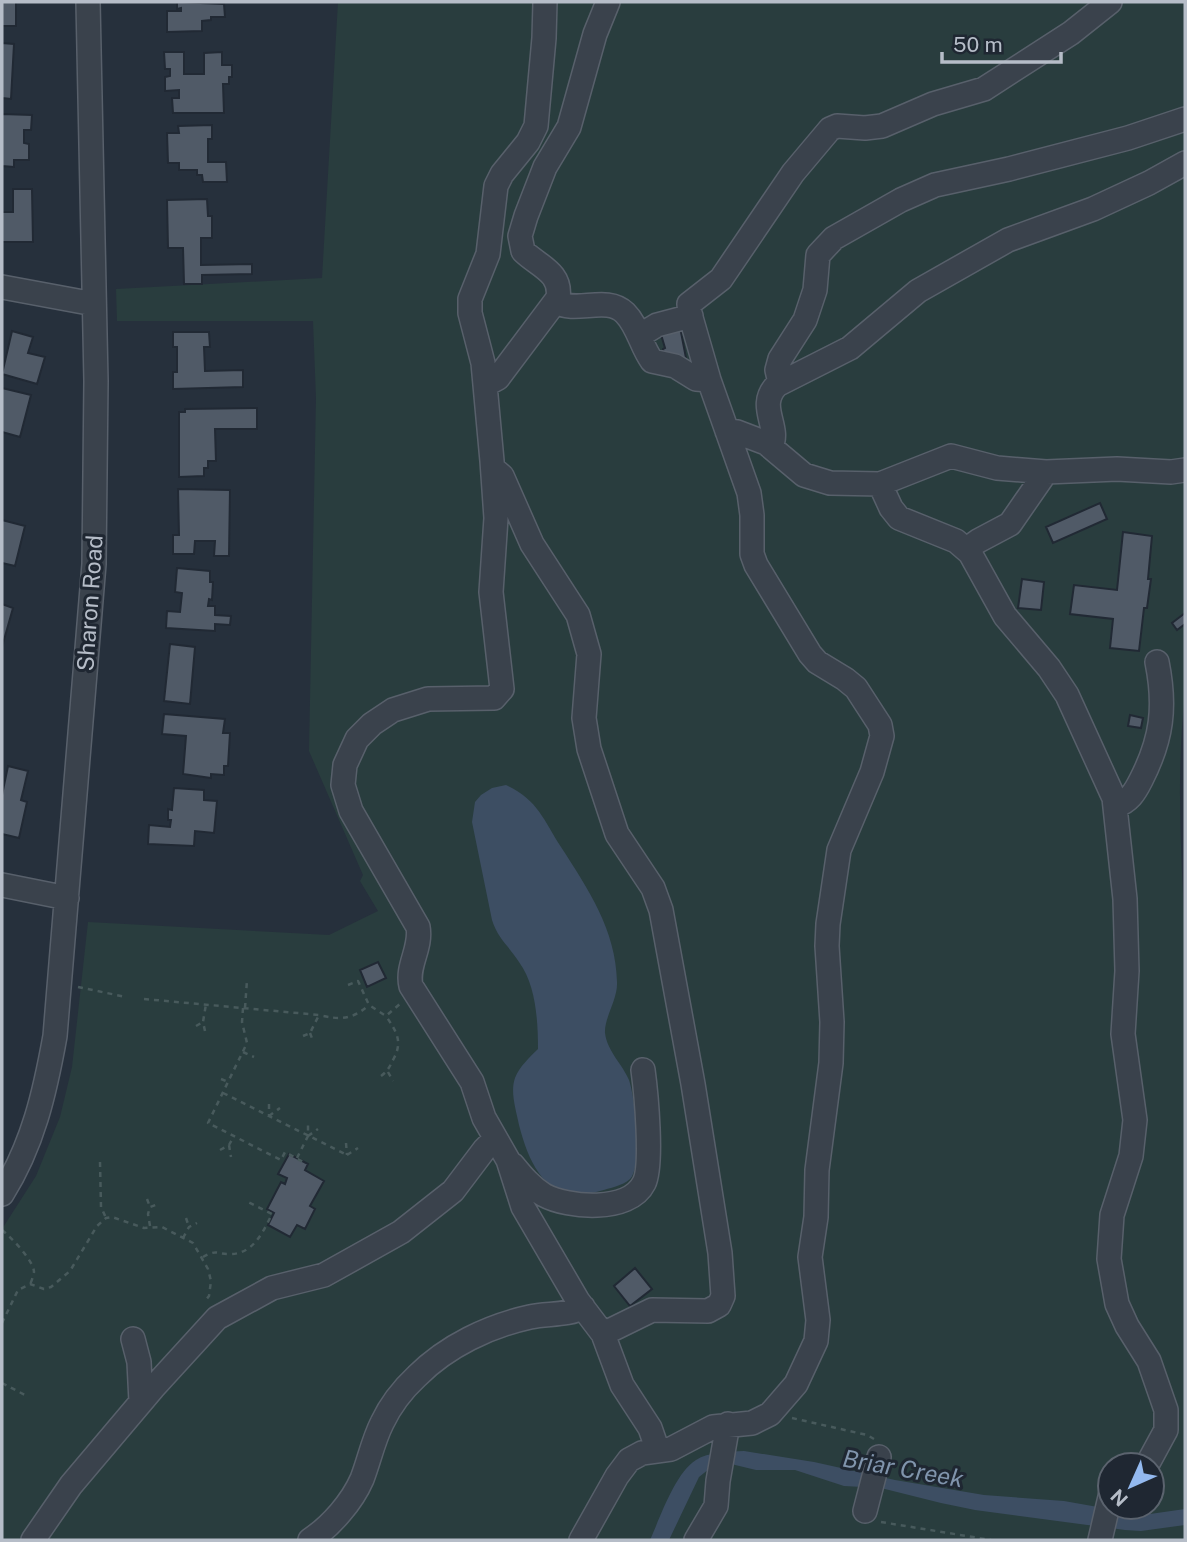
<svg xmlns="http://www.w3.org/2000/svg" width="1187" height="1542" font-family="'Public Sans',sans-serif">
	<rect width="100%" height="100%" fill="#26303c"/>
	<path fill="#293d3e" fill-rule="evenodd" d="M338 2H1185V695C1176 773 1181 854 1185 932V1540H2V1229L36 1176 60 1117 72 1067 88 922 329 935 378 911 360 881 363 875 309 751 316 398 313 321H117L116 289 322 278ZM1110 1465H1152V1507H1110Z"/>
	<path fill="#3d4e63" d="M506 785C538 800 543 819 561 847 588 889 616 930 617 982 618 999 604 1018 605 1033 607 1051 623 1065 629 1080 635 1097 643 1166 630 1179 622 1186 610 1188 600 1191 548 1206 530 1167 519 1125 516 1110 510 1092 515 1078 519 1067 530 1057 538 1049 538 1021 536 985 519 962 509 946 498 939 492 920L472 822 475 802 481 795 492 788Z
		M744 1451 814 1462 895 1480 984 1495 1064 1501 1143 1515 1185 1509V1525L1141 1531 1125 1530 975 1510 941 1503 881 1488 844 1486 795 1470H756L731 1464 709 1469 699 1477 669 1540H650C660 1518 675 1473 696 1460 708 1452 729 1452 744 1451Z"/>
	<path fill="#505a67" stroke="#212934" stroke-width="2" d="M2 2H16V26H2Z
		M177 2 224 4 225 17H211V20L202 21V31L167 32V11H181V8L177 9Z
		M2 43 14 44 11 99 2 98Z
		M164 52H184V74H204V53L222 52V65H232V77H229V84H223L224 113H173L172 98H179V90L165 91V77L170 76V69H165Z
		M2 114 32 115 31 130H24V143L29 144V160H14V167L2 166Z
		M212 125V139H208V162H226L227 182H203L202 175H197V170H179V163H168L167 133H179L178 126Z
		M13 189H32L33 242H2V212H13Z
		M207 199 208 216H212V238H201V265L252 264V274L202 275V284H184L183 248H168L167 200Z
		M680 327 686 358 665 362 663 349 665 348 660 331Z
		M12 331 33 337 28 353 45 357 37 384 2 374Z
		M173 332H209L210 347H204L205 371 243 370V387L173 389V372H177V347H173Z
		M2 388 31 395 20 437 2 432Z
		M257 408V429H215L216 461H208V468H204V476L179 477V412H185V409Z
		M178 489 230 490 229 556H214L215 541H195L194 554H173V535H179Z
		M1100 503 1107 519 1053 543 1046 527Z
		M2 520 25 526 15 566 2 563Z
		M1123 532 1152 536 1148 579H1151L1147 608H1144L1139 651 1110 648 1113 619 1070 614 1074 585 1117 590Z
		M177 568 210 571V582H213L212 600 209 599 208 606H215V615L231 616 230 625 215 624V631L166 628 167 611 180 612 182 593 175 592Z
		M1022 579 1044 582 1041 610 1018 608Z
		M2 604 13 608 2 647Z
		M1185 613V624L1177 630 1172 623Z
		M170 644 195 647 190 704 164 701Z
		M164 714 225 719 223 733H230L228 766H224V775L211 774V778L183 774 186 736 162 734Z
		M1130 715 1143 718 1141 728 1128 726Z
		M8 766 28 771 21 800 27 802 19 838 2 834V795Z
		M174 788 204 790V800L217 801 214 833 195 831 194 846 148 844 149 825 170 827 171 820H168V809L172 810Z
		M378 962 386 978 367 987 360 970Z
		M289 1154 308 1164 305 1170 324 1181 310 1206 315 1209 305 1229 297 1225 290 1237 268 1225 274 1213 267 1209 281 1182 285 1184 287 1178 278 1174Z
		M635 1268 652 1289 630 1306 614 1286Z"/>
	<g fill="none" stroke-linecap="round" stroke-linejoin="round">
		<g stroke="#58606b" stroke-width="26">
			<path id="minor" d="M545 2 544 38 536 126 528 142 502 174 496 186 488 254 470 299V313L483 363 492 461 496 518 491 592 502 689 494 698 428 699 393 710 372 724 357 739 345 765 343 785 351 811 418 927C422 948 406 966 411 986L472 1082 484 1118 508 1160 523 1207 578 1301 603 1334 622 1385 650 1428 658 1451
				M2 287 94 304
				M556 302C576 314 607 295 625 313 638 326 641 346 652 361L675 366 696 379 709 380
				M639 336 657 325 691 316
				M780 383 777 370 780 359 805 320 815 290 818 255 834 238 901 200 935 185 1009 169 1128 138 1185 119
				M485 385 498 378 558 298C562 272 538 266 523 251L520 236 526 216 545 167 569 127 595 34 608 2
				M727 431 737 432 766 443 804 475 830 483 880 484 951 456 997 468 1046 472 1117 469 1171 472 1185 470
				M771 446C781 427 756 406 777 385L850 348 918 291 1008 240 1093 209 1149 183 1185 163
				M495 470 502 476 532 544 578 615 589 654 584 718 589 749 617 834 653 888 661 910 693 1084 720 1253 723 1296 719 1305 708 1311 652 1310 603 1334
				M880 484 891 508 899 518 956 541 970 553 1005 616 1049 668 1067 695 1114 798 1125 899 1127 971 1123 1034 1135 1120 1131 1156 1112 1215 1109 1259 1117 1304 1127 1326 1149 1361 1166 1410V1430L1147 1465
				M967 549 978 541 1010 524 1046 472
				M1115 806C1129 802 1135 792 1141 780 1162 739 1166 707 1157 662
				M2 885 67 898
				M513 1165C522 1176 531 1187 544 1195 568 1208 629 1213 644 1183 653 1165 646 1092 643 1070
				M2 1194C33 1145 45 1092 55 1036L94 564 96 381 88 2
				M133 1339 139 1362 141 1402
				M865 1511 879 1457
				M33 1540 71 1485 153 1388 217 1318 272 1288 324 1275 401 1232 453 1191 484 1150 495 1139
				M310 1540C331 1526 352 1502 362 1479 369 1461 373 1441 382 1423 390 1406 403 1389 417 1376 447 1346 489 1326 530 1317 547 1313 568 1316 583 1307
				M581 1540 617 1476 629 1460 642 1453 671 1449 713 1427 752 1423 770 1414 796 1384 816 1341 818 1320 810 1257 816 1217 817 1170 831 1063 832 1022 827 946 828 924 839 850 872 772 882 736 880 725 856 688 845 679 817 662 810 654 756 565 752 554V515L749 493 709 380 690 314 689 304 721 279 793 173 830 129 837 126 865 128 882 126 933 104 984 89 1071 33 1110 2
				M696 1540 716 1506 718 1481 728 1424
				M1100 1540 1110 1497"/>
		</g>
		<path stroke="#485a5c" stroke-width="2.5" stroke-dasharray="5 5" stroke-linecap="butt" d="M348 985 358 981 369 1005 386 1016 401 1003
			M78 987 126 997
			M144 999 319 1015C340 1020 352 1020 369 1005
			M243 1008 242 1022 247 1043 208 1123 281 1160 285 1152 305 1163
			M245 1008 247 980
			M196 1026 203 1022
			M205 1031 203 1022 206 1004
			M310 1033 313 1041
			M303 1036 310 1033 319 1015
			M243 1052 254 1057
			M388 1072 393 1081
			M381 1076C388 1071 390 1066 394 1058 403 1041 396 1031 386 1016
			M221 1079 228 1082
			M223 1093 347 1155
			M269 1104V1116
			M269 1116 280 1108
			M308 1136 318 1129
			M346 1143 347 1155
			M229 1145 231 1157
			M220 1150 229 1145 234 1136
			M347 1155 358 1148
			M297 1158 308 1136V1123
			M100 1162 101 1207 106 1218
			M147 1199 150 1207
			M186 1218 189 1227
			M150 1226 148 1214 150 1207 158 1204
			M2 1230C11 1237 34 1261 34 1272 34 1274 31 1283 30 1284
			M183 1238 189 1227 197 1223
			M203 1257C217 1249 216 1254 229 1254 253 1255 263 1232 272 1214L248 1202
			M2 1323 18 1290 30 1284 44 1289 51 1287 70 1271 97 1226 106 1218 112 1217 144 1228 162 1227 193 1243 208 1269 211 1281 209 1296 205 1301
			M2 1383 25 1395
			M792 1418 867 1435 874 1439
			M881 1522 991 1540"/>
		<use href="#minor" stroke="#3a424c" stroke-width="23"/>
	</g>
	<g text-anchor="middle" stroke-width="6" stroke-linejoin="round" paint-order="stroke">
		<g font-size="23" fill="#b6bdc8" stroke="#1f2732">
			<text transform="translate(90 603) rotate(-86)" y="8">Sharon Road</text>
		</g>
		<g font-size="24" font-style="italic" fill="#8094ac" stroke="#1f2732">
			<text transform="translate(903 1469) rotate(10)" y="8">Briar Creek</text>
		</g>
	</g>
	<rect width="1187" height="1542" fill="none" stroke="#b6bdc8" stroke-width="7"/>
	<g transform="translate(1131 1486) rotate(225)"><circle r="33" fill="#1f2732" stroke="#5b636e" stroke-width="2"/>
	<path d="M0-5L12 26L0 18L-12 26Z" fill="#93b9ef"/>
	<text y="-10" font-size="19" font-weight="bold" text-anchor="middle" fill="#b6bdc8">N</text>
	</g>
	<path d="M942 52v10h119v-10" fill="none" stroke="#b6bdc8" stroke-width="3.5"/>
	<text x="953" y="52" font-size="21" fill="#b6bdc8" stroke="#1f2732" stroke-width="5" paint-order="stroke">50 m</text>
</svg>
